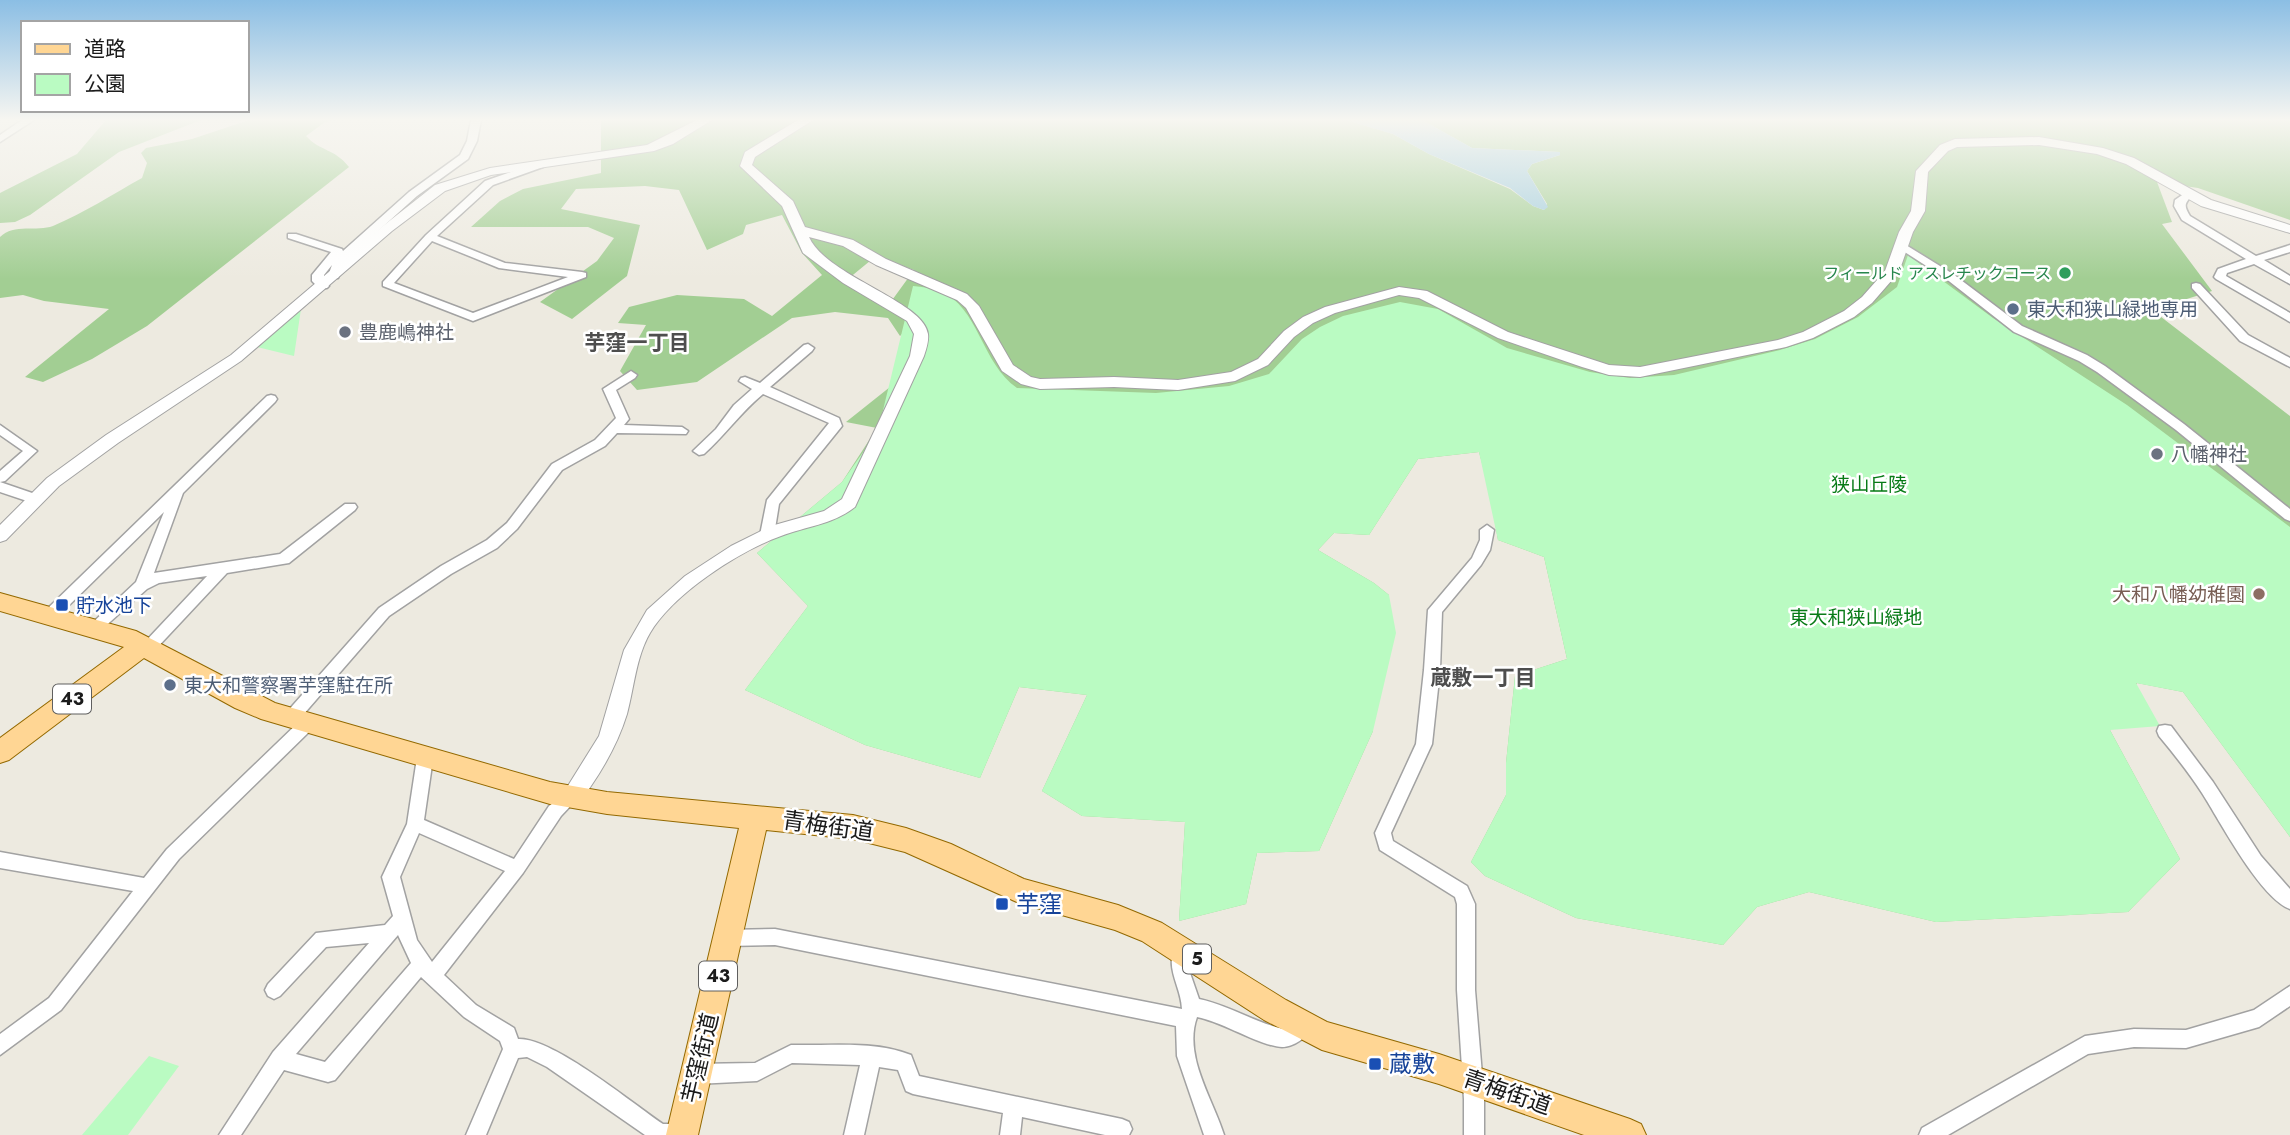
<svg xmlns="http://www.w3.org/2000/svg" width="2290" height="1135" font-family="Jost,'Noto Sans JP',sans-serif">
	<rect width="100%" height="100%" fill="#edeae0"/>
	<path fill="#a2ce93" d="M106 120H201L119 152 30 215 15 222 0 223V193L77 154Z
		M249 120H335L325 122 306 136C321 152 334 148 349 167L147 326 92 359 43 382 25 377 109 309 44 301 23 295 0 298V237C14 223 37 232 53 226 84 213 113 194 142 178L147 163 141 153 146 148 192 139Z
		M601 120H1346L1393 134 1429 154 1510 189 1533 206 1544 210 1547 204 1527 171 1532 164 1560 155V152L1472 148 1422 120H2290V220L2198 188 2157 182 2172 222 2162 224 2212 291 2152 310 2290 416V837L2183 692 2137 683 2110 730 2180 859 2128 912 1936 922 1809 892 1757 907 1723 945 1576 918 1485 876 1471 862 1506 795V763L1515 676 1567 659 1544 557 1498 540 1489 489 1479 452 1418 459 1369 535 1334 533 1318 550 1374 583 1389 595 1367 693 1373 731 1319 851 1257 853 1246 904 1179 921 1185 822 1082 816 1042 791 1087 695 1019 687 980 778 865 745 745 690 808 606 757 553 842 482 877 428 846 422 890 387 918 321 890 303 914 270 876 256 848 279 912 324 900 336 888 318 835 312 792 318 697 382 637 390 620 371 646 325 618 323 629 307 677 295 744 299 772 316 822 275 802 253 782 215 746 225 743 234 707 250 679 190 645 186 576 189 561 209 640 225 627 276 572 319 540 302 597 261 614 238 588 227H471L500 201 523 189 601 173Z"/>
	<path fill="#bafbc2" d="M1908 255 1993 318 2127 405 2290 527V837L2183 692 2136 683 2160 726 2110 730 2180 859 2128 912 1936 922 1809 892 1757 907 1723 945 1576 918 1485 876 1471 862 1506 795V763L1515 676 1567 659 1544 557 1498 540 1479 452 1418 459 1369 535 1334 533 1318 550 1374 583 1389 595 1396 633 1373 731 1319 851 1257 853 1246 904 1179 921 1185 822 1082 816 1042 791 1087 695 1019 687 980 778 865 745 745 690 808 606 757 553 842 482 878 431 913 286C922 287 932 288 940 291 979 307 981 363 1017 388L1156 393 1229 386 1269 374 1302 339 1320 327 1343 316 1400 302 1438 309 1507 348 1590 372 1630 378 1674 375 1780 350 1815 339 1858 317 1897 287Z
		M301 309 294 356 257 347Z
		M149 1056 179 1066 128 1135H82Z"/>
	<path fill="#9fccdd" d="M1346 120H1422L1472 148 1560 152V155L1532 164 1527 171 1548 207 1544 210 1533 206 1510 188 1429 154 1393 134Z"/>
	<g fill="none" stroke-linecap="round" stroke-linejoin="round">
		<g stroke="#a2a2a2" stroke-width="3">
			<path id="minor" d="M22 120H34L0 142V135Z
				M471 120H481L477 141 468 159 417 196 368 240 344 262 338 278H330L328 276 332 265 324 275V280L329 286 327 288H319L312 281V275L331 252 288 238V234H296L342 249 343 251 409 192 460 155 467 141Z
				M539 162 544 165 543 167 493 185 437 236 505 263 582 272 586 273V277L473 321 383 286V282L426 235 485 181ZM432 241 499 268 568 277 473 313 394 283Z
				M2188 191 2193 194C2185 204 2183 204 2190 216L2256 256 2290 245V252L2264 260 2290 276V284L2254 264 2227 273 2226 276 2290 313V322L2216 279 2214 277 2218 269 2246 259 2182 220 2174 206 2175 200Z
				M1901 242 1953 274 2022 326 2087 355 2105 366 2184 424 2290 509V521L2285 519 2176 430 2097 372 2079 361 2014 332 1945 278 1897 247 1896 245Z
				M2196 283 2200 284 2248 335 2290 358V367L2240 341 2192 288V284Z
				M808 344 814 348 812 351 770 387 839 418 842 426 779 504 774 535 767 540 760 535 767 500 829 423 763 394C741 412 725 435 704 454L699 455 693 451 716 429 734 405 752 389 739 381 741 378 745 377 760 383 804 345Z
				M631 371 637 375 635 378 616 390 629 419 624 425 682 427 688 431 686 434 617 433 605 446 562 470 517 529 497 548 451 574 389 616 296 723 291 724 286 723 283 718 286 713 379 608 441 566 487 540 507 523 552 464 595 440 616 418 603 389Z
				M271 395 275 396 277 399 275 402 183 493 154 573 280 554 345 504H355L357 507 355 510 289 563 227 573 153 652H143L141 648 143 644 207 576 159 583 147 589 101 630H91L89 626 136 582 164 512 55 619H45L43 615 45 611 267 396Z
				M0 425 37 451 5 481 0 482 38 495 40 498 38 501 33 503 0 492V471L23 451 0 435Z
				M1487 525 1494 530 1490 550 1481 565 1442 612 1440 670 1432 744 1391 833 1393 841 1467 886 1475 904V990L1484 1099V1135H1464V1099L1457 990V904L1455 897 1380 850 1375 833 1416 744 1424 670 1428 610 1472 558 1480 540V530Z
				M307 718 312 719 315 724 312 729 179 859 61 1010 0 1055V1034L49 998 133 891 0 868V852L144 878 167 849 302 719Z
				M2165 725 2171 726 2213 782 2261 856 2290 889V909C2260 898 2220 821 2202 793 2189 773 2174 754 2159 736L2157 731 2159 726Z
				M425 751 431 753 433 758 424 820 514 859 549 806 571 790 577 792 579 797 561 816 523 873 444 975 476 1005 514 1028 518 1039C552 1037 632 1103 663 1124H683L690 1127 692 1135H645L547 1067 527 1057 518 1058 486 1135H466L503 1049 500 1041 464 1017 421 977 335 1080 328 1082 284 1070 241 1135H219L273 1052 369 943 326 947 280 996 274 999 268 996 265 990 268 984 316 933 385 925 393 916 382 877 407 824 417 758 419 753ZM419 833 505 871 432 962 417 940 400 877ZM398 935 411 963 325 1062 296 1054Z
				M775 929 1182 1009C1181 985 1164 969 1176 943L1182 941 1188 943 1191 949 1189 970 1199 999C1228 1005 1254 1022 1283 1029L1303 1017 1310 1020 1312 1026C1308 1037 1294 1047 1282 1047 1260 1046 1223 1022 1197 1017 1183 1056 1213 1099 1224 1135H1204L1177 1056 1176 1026 775 945 727 946 721 944 718 938 721 932 727 930Z
				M2290 986V1006L2259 1027 2186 1048 2134 1047 2088 1054 1948 1135H1919L1922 1128 2085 1036 2134 1029 2186 1030 2254 1010Z
				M791 1045C829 1046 875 1040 911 1055L919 1076 1122 1119 1129 1122 1132 1129 1129 1135H1105L1022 1117 1020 1135H1000L1003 1113 913 1094 906 1091 898 1070 879 1067 864 1135H844L860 1065 792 1063 757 1081 696 1084 689 1081 686 1074 689 1067 696 1064 755 1063Z"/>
		</g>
		<g stroke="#a2a2a2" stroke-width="2">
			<path id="tertiary" d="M697 120H712L673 144 654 151 491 175 445 191 392 231 241 361 118 443 59 486 6 540 0 542V525L47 478 106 435 231 355 383 226 435 185 490 168 647 145Z
				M798 120H813L755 157 752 165 793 201 805 227 853 240 886 259 967 294 979 306 1013 365 1031 377 1040 379 1114 377 1178 380 1231 372 1258 359 1284 331 1303 317 1325 307 1399 287 1427 291 1508 332 1609 365 1640 367 1778 340 1803 332 1844 311 1862 297 1885 271 1899 232 1911 211 1916 171 1940 145 1955 139 2039 137 2103 148 2134 158 2211 200 2290 225V233L2201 206 2126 164 2097 154 2039 145 1957 147 1948 151 1928 172 1925 211 1913 232 1899 272 1872 303 1854 317 1813 338 1786 347 1640 377 1609 375 1582 367 1498 338 1419 298 1399 295 1335 313 1313 323 1294 337 1268 365 1235 381 1178 390 1114 387 1040 389 1021 384 1002 371 966 308 957 300 876 265 843 246 809 237C826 276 924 301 928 334 929 341 926 350 924 356L855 507C832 525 807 526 781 536 739 551 673 594 650 633 636 657 634 688 627 714 619 740 606 764 591 786 584 796 578 808 564 803L561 797 599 736 624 650 647 610 685 576 731 546 771 526 824 511 842 499 910 356 914 334 907 321 843 283 803 253 782 206 740 166 745 152Z"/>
		</g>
		<g stroke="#936900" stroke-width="2">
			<path id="primary" d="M0 593 136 631 275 703 550 782 607 792 853 815 906 828 951 844 1024 879 1118 905 1162 923 1286 1000 1327 1022 1439 1054 1630 1119 1641 1124 1646 1135H1584L1439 1084 1322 1050 1264 1020 1142 941 1115 930 1019 903 905 852 853 839 766 830 698 1135H666L739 828 607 814 550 804 261 719 235 708 144 658 9 760 0 763V738L124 647 0 611Z"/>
		</g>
		<use href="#minor" fill="#fff" fill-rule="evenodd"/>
		<use href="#tertiary" fill="#fff" fill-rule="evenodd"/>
		<use href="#primary" fill="#ffd694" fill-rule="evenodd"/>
	</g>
	<linearGradient id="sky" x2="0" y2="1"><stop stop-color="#8bbee4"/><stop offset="0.43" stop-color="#f7f6f1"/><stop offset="1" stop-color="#f7f6f1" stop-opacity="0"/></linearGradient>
	<rect width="2290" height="279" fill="url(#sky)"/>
	<circle fill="#2e9e5b" stroke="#fff" stroke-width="2.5" cx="2065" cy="273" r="7"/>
	<g fill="#5c6f8a" stroke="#fff" stroke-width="2.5">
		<circle cx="2013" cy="309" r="7"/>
		<circle cx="170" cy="685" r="7"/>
	</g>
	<g fill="#6b7280" stroke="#fff" stroke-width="2.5">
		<circle cx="345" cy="332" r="7"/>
		<circle cx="2157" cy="454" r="7"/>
	</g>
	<circle fill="#8d6e63" stroke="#fff" stroke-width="2.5" cx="2259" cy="594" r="7"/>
	<g fill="#1a4fb4" stroke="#fff" stroke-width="2.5">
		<rect x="55" y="598" width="14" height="14" rx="3.5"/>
		<rect x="995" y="897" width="14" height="14" rx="3.5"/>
		<rect x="1368" y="1057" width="14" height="14" rx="3.5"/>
	</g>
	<g text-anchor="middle" stroke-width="5" stroke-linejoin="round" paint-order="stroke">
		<g font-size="16" fill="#27864d" stroke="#fff" text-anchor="end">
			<text x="2051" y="279">フィールド アスレチックコース</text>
		</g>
		<g fill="#fff" stroke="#5f5f5f" stroke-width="2">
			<rect x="53" y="684.5" width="38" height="29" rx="5"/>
			<rect x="1183" y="944.5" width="28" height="29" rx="5"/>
			<rect x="699" y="961.5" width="38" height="29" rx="5"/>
		</g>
		<g font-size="18" font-weight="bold" fill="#1b1b1b">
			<text x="72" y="705">43</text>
			<text x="1197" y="965">5</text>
			<text x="718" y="982">43</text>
		</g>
		<g font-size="19" fill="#4e5e75" stroke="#fff" text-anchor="start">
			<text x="2027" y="316">東大和狭山緑地専用</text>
			<text x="184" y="692">東大和警察署芋窪駐在所</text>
		</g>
		<g font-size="19" fill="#5b616d" stroke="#fff" text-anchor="start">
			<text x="359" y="339">豊鹿嶋神社</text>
			<text x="2171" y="461">八幡神社</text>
		</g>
		<g font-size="19" fill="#087b17" stroke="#fff">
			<text x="1869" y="491">狭山丘陵</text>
			<text x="1856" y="624">東大和狭山緑地</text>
		</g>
		<g font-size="19" fill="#785e54" stroke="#fff" text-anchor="end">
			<text x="2245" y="601">大和八幡幼稚園</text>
		</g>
		<g font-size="19" fill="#164399" stroke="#fff" text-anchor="start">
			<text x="76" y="612">貯水池下</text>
		</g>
		<g font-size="21" font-weight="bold" fill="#4e4e4e" stroke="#fff">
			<text x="637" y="350">芋窪一丁目</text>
			<text x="1483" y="685">蔵敷一丁目</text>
		</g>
		<g font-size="23" fill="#1b1b1b" stroke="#fff">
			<text transform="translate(828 826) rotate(8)" y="8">青梅街道</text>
			<text transform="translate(700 1058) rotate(-77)" y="8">芋窪街道</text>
			<text transform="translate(1507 1092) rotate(19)" y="8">青梅街道</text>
		</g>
		<g font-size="23" fill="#164399" stroke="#fff" text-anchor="start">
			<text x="1016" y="912">芋窪</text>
			<text x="1389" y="1072">蔵敷</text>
		</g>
	</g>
	<rect x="21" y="21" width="228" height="91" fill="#ffffff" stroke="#a4a4a4" stroke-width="2"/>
	<rect x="35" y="44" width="35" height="10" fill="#ffd694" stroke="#a4a4a4" stroke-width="2"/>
	<text x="84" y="56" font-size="21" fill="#1b1b1b">道路</text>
	<rect x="35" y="74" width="35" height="21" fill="#bafbc2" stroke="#a4a4a4" stroke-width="2"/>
	<text x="84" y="91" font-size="21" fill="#1b1b1b">公園</text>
</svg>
